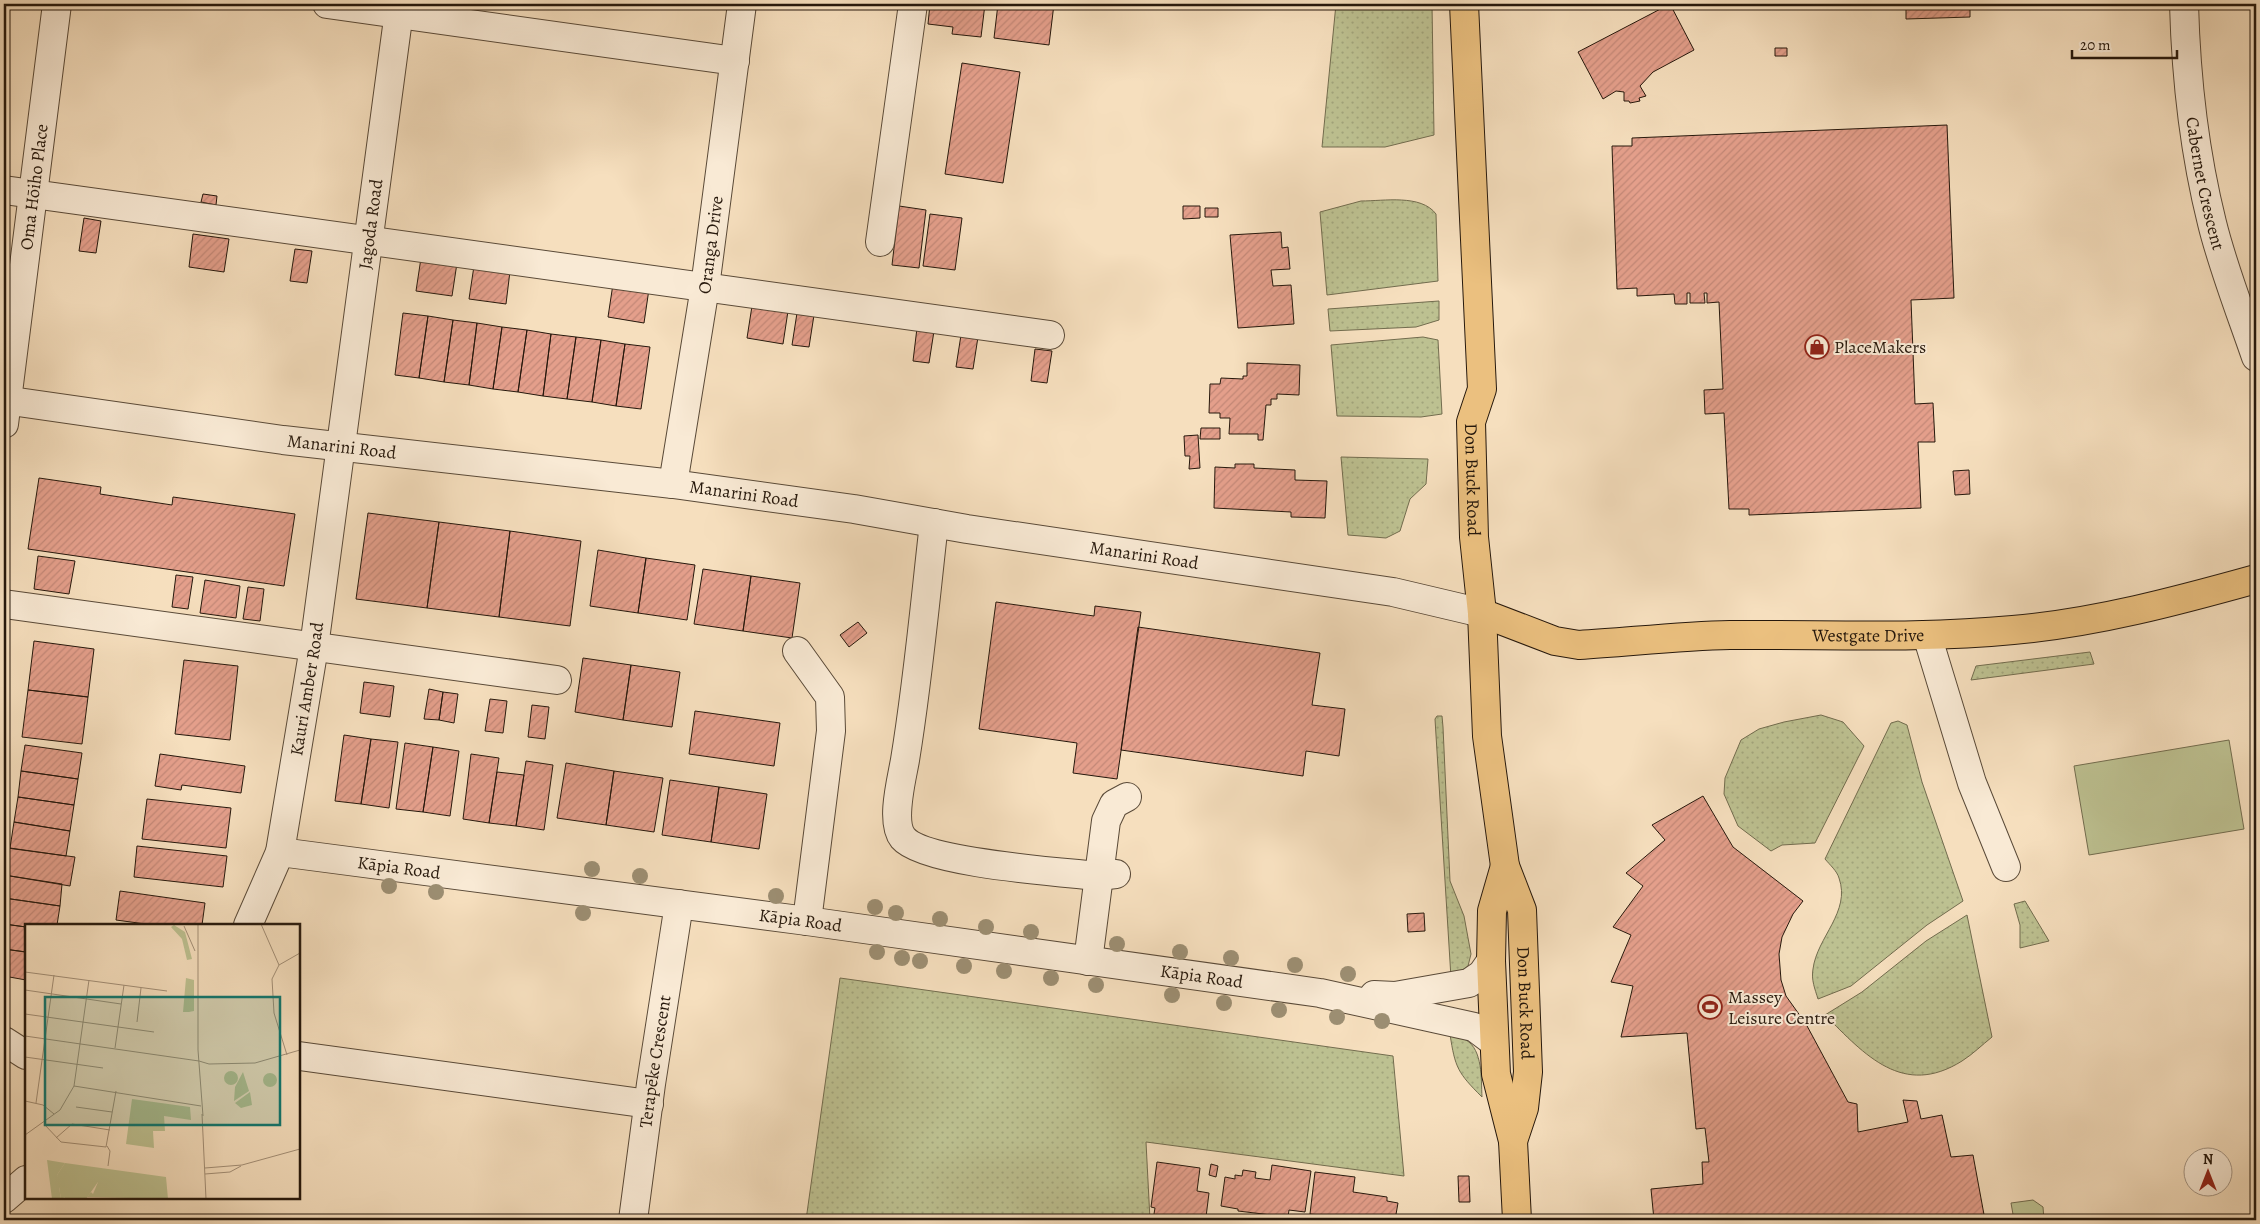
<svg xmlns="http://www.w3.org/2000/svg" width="2260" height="1224" font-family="Alegreya,serif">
	<defs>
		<pattern id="grass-dots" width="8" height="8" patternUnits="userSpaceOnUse" patternTransform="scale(1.25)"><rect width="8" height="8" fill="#bdc191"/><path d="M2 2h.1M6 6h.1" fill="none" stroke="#a2a57c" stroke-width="1.8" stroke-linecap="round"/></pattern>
		<pattern id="building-hatch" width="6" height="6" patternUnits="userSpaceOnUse" patternTransform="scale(1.25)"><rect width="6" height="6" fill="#e49f8b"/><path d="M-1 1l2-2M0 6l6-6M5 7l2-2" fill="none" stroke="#c38877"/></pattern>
	</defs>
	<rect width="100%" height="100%" fill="#f6dfbe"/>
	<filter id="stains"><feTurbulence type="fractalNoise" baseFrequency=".004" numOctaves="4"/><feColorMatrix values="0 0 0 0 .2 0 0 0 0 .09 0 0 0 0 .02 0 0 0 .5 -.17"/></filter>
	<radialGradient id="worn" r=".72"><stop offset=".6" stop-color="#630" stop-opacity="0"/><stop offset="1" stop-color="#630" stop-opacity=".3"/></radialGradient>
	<path fill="url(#grass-dots)" stroke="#726c4e" d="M1336 4H1432L1434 135 1385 147H1322Z
		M1361 201C1384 201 1421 194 1436 214L1438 281 1327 295 1320 212Z
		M1439 301V320L1416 327 1330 331 1328 309Z
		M1423 337 1438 340 1442 414 1421 417 1337 416 1331 345Z
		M1341 457 1428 459 1426 484 1410 499 1400 531 1386 538 1348 535Z
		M2090 652 2094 664 1971 680 1976 666Z
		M1821 715 1843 722 1864 746 1815 843 1782 845 1771 851 1738 826 1724 794 1725 778 1741 740 1759 729 1784 722Z
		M1437 716H1442L1443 727 1450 881 1464 916 1471 954 1468 966 1451 978 1435 719Z
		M1898 721 1907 725 1922 782 1963 901 1927 925 1851 986 1818 999C1815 989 1811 980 1813 969 1817 937 1851 912 1839 878 1837 871 1830 865 1825 859L1891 723Z
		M2025 901 2049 941 2020 948V925L2014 904Z
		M1967 915 1992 1037C1982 1045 1973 1054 1962 1061 1903 1098 1865 1055 1825 1015L1862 992 1926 941Z
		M840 978 1393 1056 1404 1176 1146 1142 1150 1220H806Z
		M1450 1034C1455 1036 1462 1037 1466 1040 1483 1050 1481 1079 1482 1097 1458 1073 1455 1068 1450 1034Z"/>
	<path fill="#bdc191" stroke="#726c4e" d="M2229 740 2244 829 2089 855 2074 766Z
		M2033 1200 2043 1207 2044 1220H2014L2011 1203Z"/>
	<path fill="url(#building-hatch)" stroke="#26180c" d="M930 4H985L981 37 952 34 953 27 928 24Z
		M998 4H1054L1049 45 994 38Z
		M1670 4 1694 50 1653 72 1640 86 1646 96 1639 98 1640 101 1630 103 1629 101H1624V92L1616 91 1603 99 1578 52Z
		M1906 4H1970V17L1906 19Z
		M2256 25V106L2253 108Z
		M1775 48H1787V56H1775Z
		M962 63 1020 72 1003 183 945 174Z
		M1947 125 1954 298 1911 300 1915 404 1933 403 1935 442H1918L1921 508 1749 515V509H1729L1724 413 1705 414 1704 390 1723 389 1719 302 1707 303V293H1704L1705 303H1690V293H1687V304H1675L1674 294 1637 296V288L1617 289 1612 146H1632V138Z
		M203 194 217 196 216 205 201 202Z
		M899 206 926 210 919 268 892 265Z
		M1183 206H1200V218L1183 219Z
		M1205 208H1218V217H1205Z
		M930 214 962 218 955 270 923 266Z
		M84 218 101 221 96 253 79 251Z
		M1281 232 1282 248 1288 247 1290 269 1271 270 1273 286 1291 285 1294 324 1238 328 1230 235Z
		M193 234 229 239 224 272 189 267Z
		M295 249 312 251 307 283 290 281Z
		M421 258 457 263 452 296 416 291Z
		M474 266 510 271 506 304 469 299Z
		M613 284 649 289 644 323 608 317Z
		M752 306 788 311 783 344 747 338Z
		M403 313 428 316 419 378 395 375Z
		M797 313 814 315 809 347 792 345Z
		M428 316 453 320 444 382 419 378Z
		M453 320 477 323 469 385 444 382Z
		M477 323 502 327 493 389 469 385Z
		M502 327 527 330 518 392 493 389Z
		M917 328 934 331 929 363 913 361Z
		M527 330 551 334 543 396 518 392Z
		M551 334 576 337 567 399 543 396Z
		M961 335 978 337 973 369 956 367Z
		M576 337 601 340 592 402 567 399Z
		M601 340 625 344 616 406 592 402Z
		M625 344 650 347 641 409 616 406Z
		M1035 349 1052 351 1047 383 1031 381Z
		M1247 363 1300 365 1299 395 1277 394V399H1271V405H1266L1263 440H1258V434H1229L1230 418H1220V413H1209L1210 384H1220L1221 378 1243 379V376H1247Z
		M1201 428H1220V439H1200Z
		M1198 435 1200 468 1189 469 1190 456H1185L1184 436Z
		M1235 464H1254V468L1295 470V480L1327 481 1325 518 1291 517V512L1214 508 1215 467 1235 468Z
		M1969 470 1970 494 1955 495 1953 471Z
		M39 478 101 487 100 494 172 505 173 497 295 514 284 586 28 549Z
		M368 513 439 522 427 608 356 599Z
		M439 522 510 531 499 617 427 608Z
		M510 531 581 541 570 626 499 617Z
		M598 550 646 558 638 613 590 606Z
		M38 556 75 561 69 594 34 589Z
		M646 558 695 565 687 620 638 613Z
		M703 569 751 576 743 631 694 624Z
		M176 575 193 577 188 609 172 607Z
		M751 576 800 583 792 638 743 631Z
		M205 580 240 586 236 618 200 613Z
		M248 587 264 589 260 621 243 619Z
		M996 602 1094 616 1095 606 1141 612 1117 779 1073 773 1077 743 979 729Z
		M858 622 867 633 849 647 840 635Z
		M1138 627 1320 653 1312 705 1345 709 1339 756 1306 751 1303 776 1121 750Z
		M34 641 94 649 88 697 28 690Z
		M583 658 631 665 623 720 575 712Z
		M184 660 238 666 230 740 175 734Z
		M631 665 680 672 672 727 623 720Z
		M364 682 394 686 390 717 360 713Z
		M429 689 443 692 439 720 424 719Z
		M28 690 88 697 82 744 22 737Z
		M443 692 458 694 454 723 439 720Z
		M490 699 507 701 503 733 485 731Z
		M532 705 549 707 545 739 528 737Z
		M695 711 780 723 774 766 689 754Z
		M344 735 371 739 361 804 335 801Z
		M371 739 398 742 389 808 361 804Z
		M405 743 433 747 423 812 396 809Z
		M25 745 82 753 78 779 21 771Z
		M433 747 459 751 450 816 423 812Z
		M160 754 245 766 241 793 182 785 181 790 155 786Z
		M471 754 499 758 489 823 463 819Z
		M526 761 553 765 544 830 516 826Z
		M566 763 614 771 606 825 557 818Z
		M21 771 78 779 74 805 18 797Z
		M614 771 663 778 654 832 606 825Z
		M497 772 524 775 516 826 489 823Z
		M670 780 719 787 711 842 662 835Z
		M719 787 767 794 759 849 711 842Z
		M1703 796 1733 847 1803 901 1793 914 1782 937 1779 954 1781 980 1786 996 1806 1024 1848 1102 1857 1104 1858 1132 1908 1122 1903 1100 1917 1101 1921 1119 1942 1115 1951 1157 1973 1155 1985 1220H1654L1651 1189 1703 1184 1702 1162H1709L1705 1128 1696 1129 1687 1033 1621 1037 1633 986 1611 982 1631 935 1613 927 1643 886 1626 873 1665 840 1652 825Z
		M18 797 74 805 70 831 14 822Z
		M147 799 231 808 226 848 142 839Z
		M14 822 70 831 66 856 10 848Z
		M137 846 227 856 223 887 134 877Z
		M7 848 75 857 70 886 4 875Z
		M4 875 62 884 60 906 4 898Z
		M120 891 205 903 202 925H153L116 920Z
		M4 898 60 906 57 925H26V927L4 924Z
		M1424 913 1425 931 1408 932 1407 914Z
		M4 924 26 927V952L4 949Z
		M4 949 26 952V980L4 976Z
		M1157 1162 1200 1168 1197 1191 1209 1193 1206 1217 1189 1215 1188 1220H1153L1155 1208 1151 1207Z
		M1211 1164 1218 1166 1216 1177 1209 1175Z
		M1272 1165 1311 1171 1305 1212 1289 1210 1288 1217 1238 1211V1209L1221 1206 1225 1177 1235 1179V1175L1242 1176 1243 1170 1256 1172 1255 1178 1270 1180Z
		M1315 1172 1355 1177 1353 1192 1387 1197V1201L1398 1203 1395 1220H1326L1327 1216 1310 1214Z
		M1458 1176H1469L1470 1202H1459Z"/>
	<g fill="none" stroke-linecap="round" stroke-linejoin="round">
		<g stroke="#5a4a38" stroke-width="30">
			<g id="minor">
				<path d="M327 4 735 61"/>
				<path id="s1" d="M2184 4C2186 78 2194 151 2212 223 2223 268 2241 313 2256 357"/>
				<path d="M4 190 1050 335"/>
				<path d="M880 242 913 4"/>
				<path id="s2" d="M4 400 283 440 673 484 854 509 967 529 1393 592 1482 613"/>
				<path id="s3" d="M4 424 57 4"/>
				<path id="s4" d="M673 484 705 287 742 4"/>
				<path d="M934 523C925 602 918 681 905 760 902 778 890 822 903 838 924 863 1061 872 1098 876L1116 874"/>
				<path d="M4 604 557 680"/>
				<path d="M1927 635 1972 783 2006 867"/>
				<path d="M797 651 830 697 831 731 807 921"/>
				<path id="s5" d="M280 852 807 921 1320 993 1474 1027 1494 1042"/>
				<path id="s6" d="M248 925 280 852 314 647 400 4"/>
				<path d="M1088 961 1106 821 1114 804 1127 797"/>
				<path d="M1374 995 1395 996 1469 983 1482 974 1491 961"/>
				<path d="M4 1041 26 1055"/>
				<path d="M299 1056 649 1104"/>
				<path d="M4 1199 26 1180"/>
				<path id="s7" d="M633 1220 651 1084 679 904"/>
			</g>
		</g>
		<g stroke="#26180c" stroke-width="30">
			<g id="major">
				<path id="s8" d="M1464 4 1482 389 1471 422 1474 537 1482 613 1487 736 1505 866 1522 910 1528 1072 1524 1108 1513 1141"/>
				<path id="s9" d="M1482 613 1555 641 1579 645C1629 642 1680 636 1730 635 1824 634 1919 639 2013 630 2095 623 2177 601 2256 579"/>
				<path d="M1505 866 1492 911 1491 961 1496 1074 1513 1141 1517 1220"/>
			</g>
		</g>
		<use href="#minor" stroke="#f9ead5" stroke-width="28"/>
		<use href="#major" stroke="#ebc07f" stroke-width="28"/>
	</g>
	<g fill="#9c8e72">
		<circle cx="592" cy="869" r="8"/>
		<circle cx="640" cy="876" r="8"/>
		<circle cx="389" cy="886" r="8"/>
		<circle cx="436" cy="892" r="8"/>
		<circle cx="776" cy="896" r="8"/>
		<circle cx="875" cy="907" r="8"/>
		<circle cx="583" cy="913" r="8"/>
		<circle cx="896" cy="913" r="8"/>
		<circle cx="940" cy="919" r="8"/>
		<circle cx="986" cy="927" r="8"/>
		<circle cx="1031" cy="932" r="8"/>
		<circle cx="1117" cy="944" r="8"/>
		<circle cx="877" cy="952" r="8"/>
		<circle cx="1180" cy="952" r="8"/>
		<circle cx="902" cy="958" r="8"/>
		<circle cx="1231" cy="958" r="8"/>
		<circle cx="920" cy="961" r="8"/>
		<circle cx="1295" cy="965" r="8"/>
		<circle cx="964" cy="966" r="8"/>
		<circle cx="1004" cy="971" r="8"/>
		<circle cx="1348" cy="974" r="8"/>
		<circle cx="1051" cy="978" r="8"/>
		<circle cx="1096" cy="985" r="8"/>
		<circle cx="1172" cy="995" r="8"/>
		<circle cx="1224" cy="1003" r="8"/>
		<circle cx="1279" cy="1010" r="8"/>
		<circle cx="1337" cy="1017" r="8"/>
		<circle cx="1382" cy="1021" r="8"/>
	</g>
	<defs>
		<g id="shop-ring" transform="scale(1.25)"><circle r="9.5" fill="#f9ead5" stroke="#8f2418" stroke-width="1.5"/><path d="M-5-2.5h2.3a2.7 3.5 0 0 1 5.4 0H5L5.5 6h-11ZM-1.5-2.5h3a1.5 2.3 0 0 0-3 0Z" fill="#8f2418"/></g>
		<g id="stadium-ring" transform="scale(1.25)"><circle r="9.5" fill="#f9ead5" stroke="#8f2418" stroke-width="1.5"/><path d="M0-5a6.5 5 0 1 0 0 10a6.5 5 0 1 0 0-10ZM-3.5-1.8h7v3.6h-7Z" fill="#8f2418"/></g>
	</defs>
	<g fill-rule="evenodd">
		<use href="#shop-ring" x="1817" y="347"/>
		<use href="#stadium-ring" x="1710" y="1007"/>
	</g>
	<g text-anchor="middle" stroke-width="4" stroke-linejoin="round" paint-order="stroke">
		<g font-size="18" fill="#26180c" stroke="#f9ead5">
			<text dy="6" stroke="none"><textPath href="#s1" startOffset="181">Cabernet Crescent</textPath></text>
			<text dy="6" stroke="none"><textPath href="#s3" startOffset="239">Oma Hōiho Place</textPath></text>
			<text dy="6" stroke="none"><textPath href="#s6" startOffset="714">Jagoda Road</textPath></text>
			<text dy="6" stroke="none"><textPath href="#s4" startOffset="242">Oranga Drive</textPath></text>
			<text dy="6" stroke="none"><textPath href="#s2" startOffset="341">Manarini Road</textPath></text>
			<text dy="6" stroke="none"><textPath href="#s8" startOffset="478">Don Buck Road</textPath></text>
			<text dy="6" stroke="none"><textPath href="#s2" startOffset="746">Manarini Road</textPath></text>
			<text dy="6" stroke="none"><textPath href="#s2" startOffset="1151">Manarini Road</textPath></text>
			<text dy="6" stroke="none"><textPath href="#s9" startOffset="392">Westgate Drive</textPath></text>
			<text dy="6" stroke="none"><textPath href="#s6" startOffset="245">Kauri Amber Road</textPath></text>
			<text dy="6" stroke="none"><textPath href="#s5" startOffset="120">Kāpia Road</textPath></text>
			<text dy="6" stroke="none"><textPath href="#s5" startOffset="525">Kāpia Road</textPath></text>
			<text dy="6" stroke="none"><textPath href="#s5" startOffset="930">Kāpia Road</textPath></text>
			<text dy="6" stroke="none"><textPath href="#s8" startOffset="1006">Don Buck Road</textPath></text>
			<text dy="6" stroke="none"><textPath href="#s7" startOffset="160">Terapēke Crescent</textPath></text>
		</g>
		<g font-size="18" fill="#26180c" stroke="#f9ead5" text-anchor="start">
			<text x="1834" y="353">PlaceMakers</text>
			<text x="1728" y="1003">Massey<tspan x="1728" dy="21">Leisure Centre</tspan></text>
		</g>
	</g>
	<g transform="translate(25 924)">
		<rect width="275" height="275" fill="#f6dfbe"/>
		<path d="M149 1 160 8 167 35 162 36 157 15 146 3ZM161 54 169 56V87L164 88H158ZM199 154a7 7 0 1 1 14 0a7 7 0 1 1-14 0ZM218 148 224 167 209 177 210 163ZM225 168 227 181 216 184 210 179ZM107 175 165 183 166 196 139 192 140 207H128L129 224 101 220ZM40 239 141 253 143 275 62 273 66 268 68 270 73 258 36 275 32 251Z" fill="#bdc191"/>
		<path d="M22 236 40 239 32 251 36 259 34 263 36 275H27Z" fill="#bdc191"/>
		<path d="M238 156a7 7 0 1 1 14 0a7 7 0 1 1-14 0ZM58 246 73 258 61 275H41L39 273ZM82 257 130 264 128 275 80 269Z" fill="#bdc191"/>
		<path fill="none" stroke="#a38f77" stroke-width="1" d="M173 0V126L178 192M236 0 254 41M159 2 170 27M0 48 142 67M0 66 96 80M0 90 129 108M112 98 116 64M0 112 174 137M90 124 99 61M262 131 249 89 247 55 254 41 275 29M0 133 78 144M174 137 184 140 230 139 275 126M49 162 176 182M0 177 18 181 29 190M11 179 29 51M51 183 87 188M177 190 181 275M19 200 36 218 81 223 91 167M0 211 35 186 49 162 64 56M31 214 47 200 85 206M82 222 85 227 83 242M180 244 217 241 275 225M180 250 205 248 216 242"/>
		<path fill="#0f766e" fill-opacity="0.15" stroke="#0f766e" stroke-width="2.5" d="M20 73H255V201H20Z"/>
		<rect width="275" height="275" fill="none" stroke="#26180c" stroke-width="2.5"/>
	</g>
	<rect width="2260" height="1224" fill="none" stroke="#f6dfbe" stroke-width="20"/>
	<rect x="5" y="5" width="2250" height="1214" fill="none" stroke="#26180c" stroke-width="2.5"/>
	<rect x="10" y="10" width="2240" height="1204" fill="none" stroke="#26180c"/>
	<g transform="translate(2208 1172)"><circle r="24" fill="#f9ead5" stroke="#a59685"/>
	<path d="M0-4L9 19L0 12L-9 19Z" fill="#8f2418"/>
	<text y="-8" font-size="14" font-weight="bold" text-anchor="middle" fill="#26180c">N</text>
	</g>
	<path d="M2072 50v8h105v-8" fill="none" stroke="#26180c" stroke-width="2.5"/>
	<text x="2080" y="50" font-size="15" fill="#26180c" stroke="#f9ead5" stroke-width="4" paint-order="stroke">20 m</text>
	<rect width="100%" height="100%" filter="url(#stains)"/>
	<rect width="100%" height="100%" fill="url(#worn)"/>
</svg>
